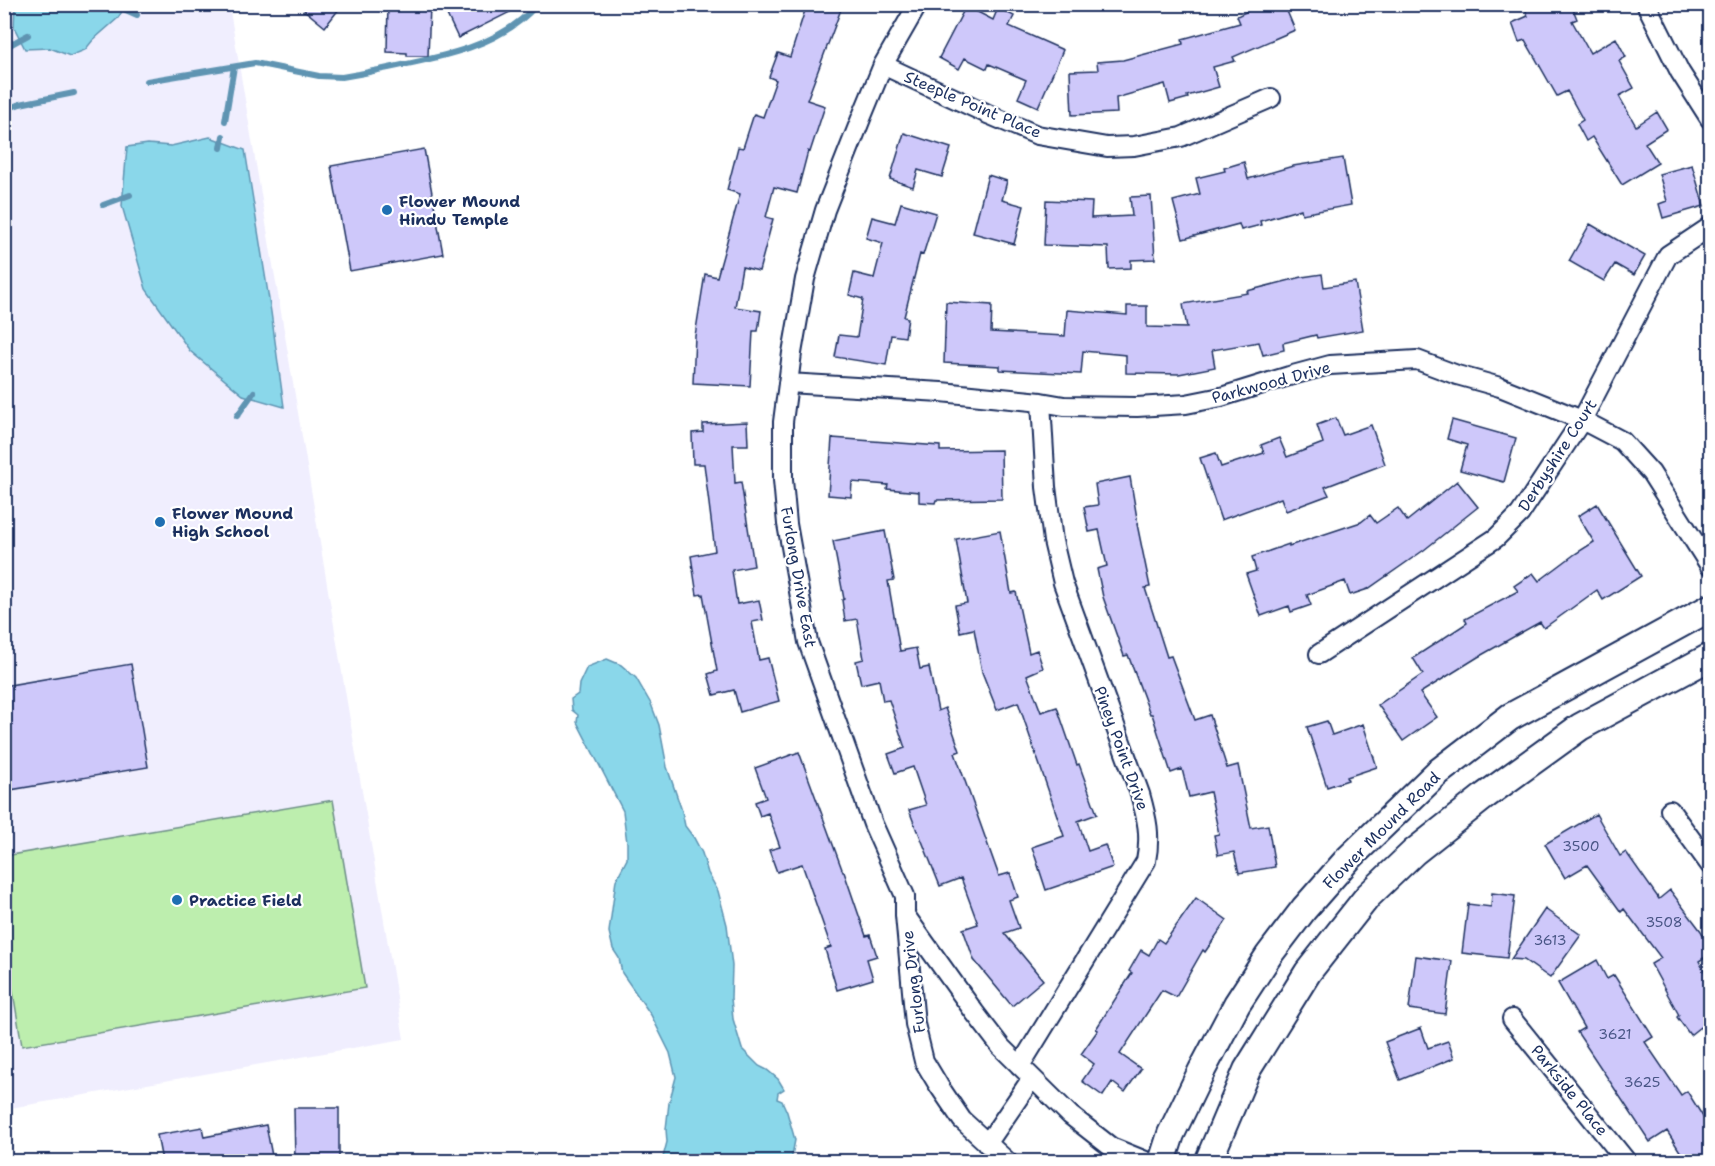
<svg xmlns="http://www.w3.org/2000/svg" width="1715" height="1166" font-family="'Shantell Sans',sans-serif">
	<rect width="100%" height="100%" fill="#fff"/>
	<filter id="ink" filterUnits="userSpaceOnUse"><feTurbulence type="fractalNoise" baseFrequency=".0167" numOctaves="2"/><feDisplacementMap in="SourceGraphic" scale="12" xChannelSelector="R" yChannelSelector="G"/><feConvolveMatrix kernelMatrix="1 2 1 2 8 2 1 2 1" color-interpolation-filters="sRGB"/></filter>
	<g filter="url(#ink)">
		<path fill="#f0eefe" d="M5 5H229L404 1039 5 1109Z"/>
		<path fill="#bdeeae" stroke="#6c8e86" stroke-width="1.5" d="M333 800 365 988 22 1046 5 944V856Z"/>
		<path fill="#8ad7ea" stroke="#5e94b2" stroke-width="1.5" d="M15 5V4L126 5 118 18 93 40 85 50 70 56 50 48 25 49 14 27Z
			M210 137 245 150 271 312 284 407 243 395 190 351 146 289 122 206 127 147 148 144 171 146Z
			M607 659 621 665 636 678 651 704 659 725 667 767 682 811 685 826 694 838 702 853 708 873 718 891 727 925 732 966 731 998 733 1019 742 1049 759 1066 767 1070 778 1079 784 1089 778 1093 777 1099 782 1101 787 1112 795 1140 791 1161H662L667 1142 666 1129 669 1103 676 1077 670 1053 651 1015 622 973 619 958 613 949 609 932 616 880 627 859V843L623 811 577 722 578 715 572 710 571 699 578 694 579 684 587 667Z"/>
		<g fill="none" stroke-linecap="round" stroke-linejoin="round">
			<path stroke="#5e94b2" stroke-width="6" d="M119 7 137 15
				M4 48 28 35
				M147 81 255 63 319 76 342 77 359 74C417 61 497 53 537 4
				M4 110 20 104 74 93
				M225 121 234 67
				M221 148 223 136
				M103 205 130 195
				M237 416 254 392"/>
		</g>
		<path fill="#cec8fa" stroke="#1b2f5e" stroke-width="1.5" d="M297 4H343L325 27Z
			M388 4 430 6 428 56H407V53L387 52Z
			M442 4H526L458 38Z
			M807 4H843L807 100 825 106 810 152 808 151 797 193 774 187 766 217 773 219 759 271 742 267 735 307 761 311 758 331H753L750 386 693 383 695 336 705 274 717 277 740 194 727 190 738 147 743 148 754 114 763 117 776 80 769 77 778 53 790 57Z
			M1262 4H1284L1295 30 1233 57 1235 61 1213 67 1219 87 1187 96 1188 98 1170 103 1165 84 1116 98 1117 113 1072 115 1070 71 1098 70 1097 62 1123 60 1183 44 1182 39 1240 23 1237 16Z
			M1523 4H1571L1577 19 1572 21 1590 53 1616 38 1626 57 1619 61 1634 88 1619 96 1636 126 1657 112 1667 129 1645 143 1658 163 1622 185 1592 137 1586 141 1577 124 1583 120 1567 91 1557 96 1525 40 1519 42 1512 23 1528 16Z
			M966 6 993 20 998 8 1014 16 1009 26 1063 50 1038 107 1018 98 1026 80 989 64 987 69 965 58 959 69 939 58Z
			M904 133 951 148 942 177 918 170 913 187 890 179Z
			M424 149 443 254 350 271 331 166Z
			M1343 158 1351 205 1302 214 1301 209 1260 221 1261 225 1241 230 1239 224 1183 239 1173 201 1200 194 1196 178 1225 171 1224 168 1244 162 1248 179 1293 166Z
			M1692 165 1704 206 1663 218 1659 204 1667 201 1659 174Z
			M988 175 1007 181 1002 200 1024 206 1014 244 973 233Z
			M1151 196 1155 259 1131 260V268L1109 269 1108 247 1044 245 1046 200 1092 202 1091 218 1132 216 1130 197Z
			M901 203 936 213 923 255 920 254 904 317 908 318 905 337 891 335 886 365 835 357 839 335 857 337 863 299 849 295 854 273 874 278 883 243 866 238 872 217 895 223Z
			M1590 224 1645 256 1634 275 1615 264 1604 281 1569 261Z
			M1322 274 1324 287 1355 282 1363 330 1317 338 1316 335 1283 343 1284 350 1263 355 1259 342 1212 350 1215 367 1179 374 1126 373V355L1083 351 1081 374 1000 370V366L944 363 946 302 992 305 991 332 1065 336 1067 310 1127 315V306H1147V327L1187 328 1183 304 1248 293 1247 291 1302 277Z
			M1336 418 1343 435 1371 425 1385 464 1325 487 1329 495 1286 511 1281 498 1221 520 1200 458 1216 453 1221 467 1264 453 1261 445 1279 438 1287 457 1323 443 1317 425Z
			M1452 420 1516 438 1504 482 1460 470 1467 445 1447 439Z
			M747 422 748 445H733L735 483 741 482 754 566 732 570 737 604 759 600 763 620 752 622 759 660 768 658 779 701 740 712 734 690 714 695 708 674 717 671 703 594 697 595 691 556 715 551 704 464H693L692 433 703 432V424Z
			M832 438 940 446V451L1001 450 1002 499 936 500 935 503 919 502V492L887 489 888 485 852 482 851 497 828 495Z
			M1130 477 1138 524H1137L1150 587 1145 588 1167 657 1171 656 1195 720 1210 715 1227 768 1238 765 1251 828 1268 825 1275 867 1239 873 1234 852 1218 855 1214 835 1219 834 1210 792 1189 797 1182 769 1171 773 1152 714H1150L1128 655 1124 656 1103 597 1097 569 1107 566 1099 530 1089 532 1084 507 1098 505 1095 484Z
			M1457 481 1478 507 1424 550 1368 589 1350 595 1345 581 1307 595 1311 605 1291 612 1289 606 1261 616 1246 574 1256 571 1252 557 1289 544V546L1361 522 1370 515 1376 523 1398 508 1407 521Z
			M1597 504 1641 576 1603 600 1597 590 1544 628 1540 622 1478 657 1420 693 1437 717 1403 741 1378 705 1423 674 1413 658 1467 623 1465 619 1518 591 1514 586 1533 573 1539 581 1575 554 1594 542 1578 516Z
			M885 531 894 580 888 581 900 651 916 648 920 669 929 667 938 711 945 708 960 751 955 753 999 876 1010 873 1018 897 1009 900 1019 928 1004 933 1043 980 1012 1006 974 960 963 929 978 924 961 878 940 886 918 831H917L909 810 926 805 913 767 895 773 888 754 905 748 889 700 883 701 879 680 861 684 856 661 864 659 857 619 845 621 842 600 844 599 833 541Z
			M1000 531 1011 593 1016 592 1029 653 1037 650 1043 668 1027 675 1041 712 1057 707 1077 765 1079 764 1097 814 1078 821 1088 851 1105 845 1113 867 1046 890 1032 847 1064 836 1018 702 997 710 982 672 974 629 960 632 955 605 967 603 956 539Z
			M131 664 148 767 4 791V686Z
			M1327 721 1332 735 1363 724 1377 767 1347 777 1348 780 1327 787 1307 727Z
			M799 752 843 872H844L866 936 870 935 877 956 867 959 873 979 837 990 825 949 831 947 802 864 777 872 769 850 780 847 768 813 760 816 755 802 766 798 755 768Z
			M1596 814 1620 856 1626 852 1659 899 1670 890 1701 931 1710 948V954L1699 961 1710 982V1043L1700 1027 1690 1035 1677 1017 1679 1015 1651 964 1661 958 1624 909 1621 912 1587 865 1565 878 1545 844Z
			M1492 893 1515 896 1507 958 1462 953 1468 904 1491 907Z
			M1196 898 1227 920 1205 952 1203 950 1176 997 1162 990 1120 1054 1141 1069 1125 1092 1112 1082 1103 1096 1082 1081 1094 1064 1081 1054 1098 1030 1096 1029 1132 973 1129 971 1141 950 1149 955 1158 939 1164 943Z
			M1545 909 1581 935 1550 978 1524 960 1511 959Z
			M1416 956 1452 961 1445 1014 1409 1009Z
			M1597 960 1607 979 1614 975 1653 1037 1645 1042 1681 1095 1687 1091 1710 1128V1161H1686L1667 1131 1650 1142 1577 1032 1584 1028 1558 983Z
			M1421 1028 1428 1048 1448 1041 1454 1058 1400 1080 1385 1042Z
			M294 1108H339V1161H295Z
			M266 1125 273 1161H162L157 1135 202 1127 204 1137Z"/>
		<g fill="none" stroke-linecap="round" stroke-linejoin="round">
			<g stroke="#1b2f5e" stroke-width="22">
				<path id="minor" d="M918 4 883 65 862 116 825 210 805 279 792 353 783 422V480L787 524 808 642 873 824 905 896V915L915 1024 924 1061 939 1086 962 1120 1008 1162
					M1646 4 1680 72 1710 119
					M883 65 990 115 1037 135 1107 147 1134 146 1181 137 1271 98
					M788 383 941 392 1041 402 1064 406 1137 407 1186 404 1221 397 1289 376 1330 365 1417 360 1457 375 1500 387 1545 405 1582 420 1622 441 1651 473 1710 566
					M1319 654 1496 538 1520 514 1582 420 1668 255 1710 227
					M1670 810 1710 865
					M905 915 975 1013 1001 1047 1070 1115 1111 1147 1148 1162
					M1512 1019 1627 1162
					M1020 1066 1146 861C1151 835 1147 819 1140 794L1063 583 1053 541 1046 487 1041 402
					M987 1144 1032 1078"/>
			</g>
			<g stroke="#1b2f5e" stroke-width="30">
				<path id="secondary" d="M1162 1162 1171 1134 1202 1070 1237 1004 1269 955 1304 909 1348 859 1437 773 1510 717 1710 608
					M1208 1162 1247 1070 1308 972 1368 896 1414 852 1486 795 1580 727 1710 657"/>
			</g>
			<use href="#minor" stroke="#fff" stroke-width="18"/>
			<use href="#secondary" stroke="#fff" stroke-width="26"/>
		</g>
	</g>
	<g fill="#1f6fb2" stroke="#fff" stroke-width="2">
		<circle cx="387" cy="210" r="6"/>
		<circle cx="160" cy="522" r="6"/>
		<circle cx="177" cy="900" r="6"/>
	</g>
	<g text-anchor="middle" stroke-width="4.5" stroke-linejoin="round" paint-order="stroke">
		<g font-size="14" fill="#485585">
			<text x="1581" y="851">3500</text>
			<text x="1664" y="927">3508</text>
			<text x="1550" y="945">3613</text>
			<text x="1615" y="1039">3621</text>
			<text x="1642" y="1087">3625</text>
		</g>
		<g font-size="16" fill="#1b2f5e" stroke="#fff">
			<text transform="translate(973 104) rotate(23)" y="6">Steeple Point Place</text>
			<text transform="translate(1271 382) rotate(-15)" y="6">Parkwood Drive</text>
			<text transform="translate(1557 455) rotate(-57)" y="6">Derbyshire Court</text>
			<text transform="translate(799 577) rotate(80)" y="6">Furlong Drive East</text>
			<text transform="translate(1122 748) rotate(70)" y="6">Piney Point Drive</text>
			<text transform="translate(1381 830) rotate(-45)" y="6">Flower Mound Road</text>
			<text transform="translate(913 982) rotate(-97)" y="6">Furlong Drive</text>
			<text transform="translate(1570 1090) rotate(51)" y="6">Parkside Place</text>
		</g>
		<g font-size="16" font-weight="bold" fill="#1b2f5e" stroke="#fff" text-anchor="start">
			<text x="399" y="207">Flower Mound<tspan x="399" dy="18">Hindu Temple</tspan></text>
			<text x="172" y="519">Flower Mound<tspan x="172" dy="18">High School</tspan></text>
			<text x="189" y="906">Practice Field</text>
		</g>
	</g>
	<rect width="1715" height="1166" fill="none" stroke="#fff" stroke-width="24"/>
	<rect x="12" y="12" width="1691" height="1142" fill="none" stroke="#1b2f5e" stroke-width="2" filter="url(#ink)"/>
</svg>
